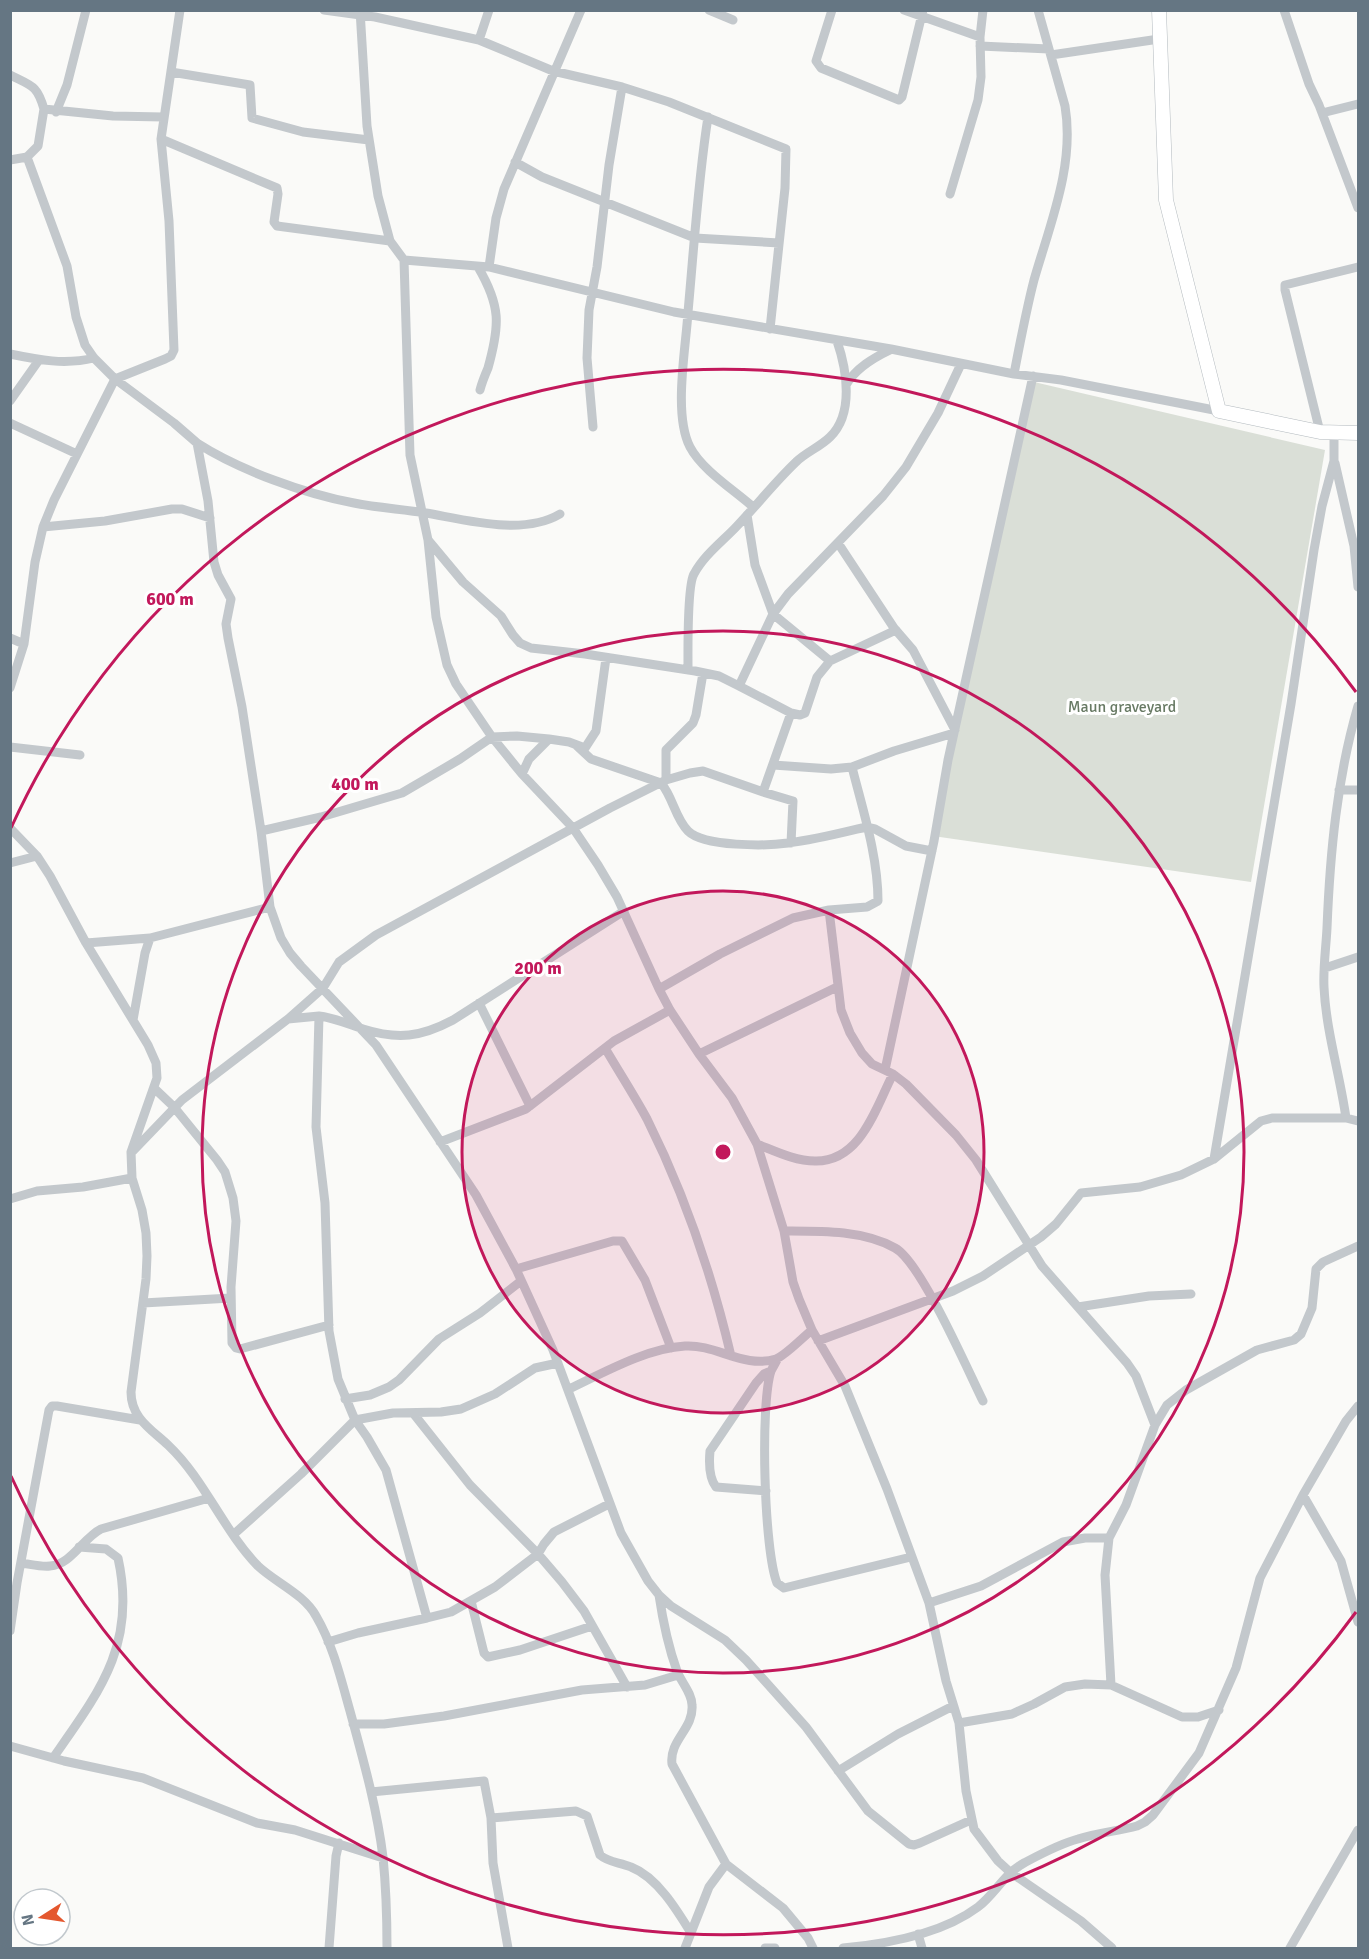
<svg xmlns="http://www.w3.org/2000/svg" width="1369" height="1959" font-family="Signika,sans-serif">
	<rect width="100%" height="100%" fill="#fafaf8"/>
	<path fill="#dadfd7" d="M1034 382 1325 450 1251 882 933 836Z"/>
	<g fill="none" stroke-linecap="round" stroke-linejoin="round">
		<g stroke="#b3babf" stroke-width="15">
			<path id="secondary" d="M1159 10 1166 200 1219 411 1320 432 1358 433"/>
		</g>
		<path stroke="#c3c8cc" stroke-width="9" d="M324 10 375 17 479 40 553 71 622 87 669 102 786 149 785 188 770 329
			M360 10 367 126 378 196 390 241 404 260 489 267 674 312 891 349 1014 374 1061 380 1219 411
			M709 10 733 20
			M832 10 816 61 821 68 899 100 902 97 923 10
			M904 10 980 37
			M1284 10 1309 84 1319 105 1358 208
			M479 40 489 10
			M980 46 1049 49
			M1051 55 1159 39
			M171 72 250 85 252 118 303 132 369 140
			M10 75C32 86 37 85 44 109
			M56 112 67 85 86 10
			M1322 113 1358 104
			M708 117C698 181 694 247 688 312 686 348 673 414 690 447 702 470 734 490 753 507
			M161 139 277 188 278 194 274 222 277 226 390 241
			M27 157 38 146 44 109 113 116 163 117
			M10 160 27 157 67 266 76 317 85 345 94 358 115 379 174 423 197 443 208 501 214 562 218 575 231 599 226 624 228 638 242 707 261 831 270 907 281 938 290 953 301 966 376 1045 476 1195 516 1269 553 1350 621 1533 648 1581 659 1595 671 1606 725 1640 746 1660 806 1727 868 1811 909 1844 914 1845 920 1843 971 1820
			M515 162 542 177 695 238 779 243
			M950 194 978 100 981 77 980 37 983 10
			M404 260 410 455 428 540 436 617 447 665 456 684 492 737 522 774 573 828 598 865 617 897 659 989 670 1010 699 1054 732 1098 757 1144 784 1231 793 1282 799 1299 812 1330 845 1386 887 1489 929 1603 946 1681 959 1723 966 1791 974 1829 998 1861 1010 1872 1081 1921 1112 1948
			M478 267C501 306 500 325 488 368 485 375 482 382 480 390
			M489 267 496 218 504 189 581 10
			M10 354C39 360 65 365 94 358
			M1014 374C1020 343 1026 311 1034 280 1050 224 1075 165 1065 106L1038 10
			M846 385C856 368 873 358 890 350
			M10 401 39 360
			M10 423 77 454
			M593 427 587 358 589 310 597 267 609 165 622 87
			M1320 432 1285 290V285L1358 267
			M197 443C239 470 305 494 354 503 378 508 402 509 426 513 466 520 523 536 560 514
			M1335 463 1354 546 1358 587
			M747 515 755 565 773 614 830 661 896 630
			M43 527 105 521 172 509H182L210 518
			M428 540 463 582 501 616 513 635 520 643 531 648 585 654 695 671 719 676 739 686 773 614 788 594 883 496 906 467 938 413 961 364
			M838 543 894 628 913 650 955 730
			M10 638 24 644
			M688 670C688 653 687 585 694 574 704 555 723 541 737 526 757 505 775 482 796 462 806 452 820 447 830 437 854 414 847 370 837 341
			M739 686 791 713
			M10 688 24 644 35 562 43 527 54 500 115 379 165 359 171 356 174 350 169 221 161 139 180 10
			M1358 706C1337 778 1330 853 1327 928 1326 948 1323 968 1324 987 1326 1031 1340 1075 1346 1118L1358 1121
			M577 746 591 759 661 783C673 797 675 818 688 831 704 847 767 846 788 843 814 840 841 833 866 827L875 829 906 846 932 851
			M10 747 80 755
			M852 767 894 751 954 733
			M522 774 529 759 549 739 569 742 585 748 596 731 606 658
			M666 780 690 773 703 771 763 792 791 713 800 715 805 713 817 677 830 661
			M1339 790H1358
			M763 792 793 801 791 843
			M10 828 37 856 50 876 86 943 148 1045 156 1063 157 1078 131 1152 132 1178 142 1210 146 1233 147 1256 146 1279 131 1392C131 1418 151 1429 168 1445 205 1480 223 1530 258 1566 276 1583 304 1594 316 1616 333 1645 341 1679 350 1711 363 1759 377 1808 383 1857 386 1887 387 1919 387 1948
			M261 831 321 817 402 793 460 759 492 737 517 736 549 739
			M10 863 37 856
			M829 910 841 1010 850 1033 862 1053 872 1064 893 1074 906 1084 956 1135 976 1160 1042 1266 1127 1363 1136 1376 1155 1425
			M86 943 150 938
			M1325 968 1358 957
			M659 989 720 954 793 918 829 910 867 907 878 901C878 856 863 811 852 767L831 769 773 765
			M479 1003 530 1106
			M319 1016C335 1018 348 1024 363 1029 398 1040 421 1037 453 1020L624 911
			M133 1020 145 953 150 938 270 907
			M605 1048C619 1072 634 1095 647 1119 684 1193 712 1275 731 1356
			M699 1054 837 987
			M885 1070 934 841 948 760 1033 376
			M154 1088 174 1107 217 1160 225 1172 233 1198 236 1221 231 1287 232 1343 236 1348 240 1349 329 1325
			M440 1142 526 1109 614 1041 670 1010
			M757 1144C775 1151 795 1161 815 1161 861 1162 876 1107 893 1074
			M133 1151 182 1100 288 1019 323 988 339 962 376 935 610 808 666 780V750L693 723 696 715 703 673
			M1214 1159 1291 704 1314 550 1322 506 1334 461V434
			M10 1199 37 1191 83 1187 132 1178
			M784 1231C820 1231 863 1230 895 1248 921 1262 968 1371 983 1401
			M516 1269 613 1241H622L645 1280 671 1348
			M143 1303 231 1298
			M1078 1307 1149 1296 1191 1294
			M818 1341 953 1291 983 1276 1041 1237 1056 1224 1081 1193 1140 1187 1181 1175 1214 1159 1261 1121 1272 1118H1346
			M778 1358C776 1362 773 1367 771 1371 760 1404 764 1551 777 1583L784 1588 911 1557
			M558 1363 535 1368 495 1394 461 1409 441 1412 393 1413 355 1420 367 1437 386 1470 427 1618 451 1612 495 1587 538 1554 544 1544 554 1532 609 1504
			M569 1389C603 1373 647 1348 685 1346 716 1344 744 1369 776 1359 786 1355 803 1337 812 1330
			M345 1399 370 1395 389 1387 399 1380 439 1339 480 1313 521 1281
			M413 1413 470 1485 538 1554 562 1582 584 1611 627 1687
			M766 1491 716 1487C709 1478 709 1462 710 1451L756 1383 764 1374 771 1371
			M1303 1495 1341 1561 1358 1622
			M233 1535 301 1474 355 1420 338 1379 329 1331 325 1203 316 1127 319 1016 288 1019
			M21 1563C30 1564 40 1567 50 1566 71 1565 83 1538 101 1529L209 1498
			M659 1595C663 1622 668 1646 677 1671 681 1682 692 1693 692 1705 694 1729 669 1740 672 1764L726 1864 783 1908 808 1938 813 1948
			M471 1601 484 1653 488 1657 520 1650 592 1626
			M929 1603 981 1586 1063 1542 1085 1538H1109
			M10 1631 17 1583 49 1410 52 1406H57L140 1420
			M328 1642 358 1633 427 1618
			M1111 1685 1105 1575 1109 1538 1126 1505 1155 1425 1167 1405 1186 1390 1257 1350 1294 1340 1301 1334 1312 1308 1316 1269 1323 1262 1358 1246
			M959 1723 1012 1714 1034 1704 1065 1687 1085 1684 1111 1685 1182 1717H1198L1219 1710
			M353 1724H384L444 1716 582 1690 645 1685 678 1675
			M10 1746 64 1761 143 1778 257 1823 295 1830 383 1858
			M53 1758C100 1691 137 1644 118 1558L106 1549 79 1547
			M838 1771 898 1734 953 1706
			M371 1792 484 1781 491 1818 493 1863 508 1948
			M491 1818 576 1811 587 1816 600 1855C609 1863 620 1862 631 1867 657 1877 677 1910 691 1933
			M918 1934 922 1948
			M329 1948 336 1856 339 1843
			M685 1948 709 1887 726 1864
			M765 1948H775
			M843 1948C886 1944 942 1934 978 1907 995 1894 1004 1874 1024 1863 1041 1854 1059 1844 1078 1839 1097 1833 1118 1831 1137 1826L1145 1822 1153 1815 1199 1753 1236 1668 1260 1578 1303 1495 1346 1421 1358 1406
			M1290 1948 1358 1830"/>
		<use href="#secondary" stroke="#fff" stroke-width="14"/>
	</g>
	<circle cx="723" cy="1152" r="261" fill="#c2185b" fill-opacity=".12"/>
	<g fill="none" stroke="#c2185b" stroke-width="3">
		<circle cx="723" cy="1152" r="261"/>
		<circle cx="723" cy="1152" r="521"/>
		<path d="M1356 1612A782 782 0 0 1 11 1476M11 828A782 782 0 0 1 1356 692"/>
	</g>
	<g text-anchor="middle" stroke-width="6" stroke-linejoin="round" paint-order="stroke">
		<g font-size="16" fill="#687a64" stroke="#fff">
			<text x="1122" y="712">Maun graveyard</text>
		</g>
	</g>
	<circle cx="723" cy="1152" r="9" fill="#c2185b" stroke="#fff" stroke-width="3"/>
	<g font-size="18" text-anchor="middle" font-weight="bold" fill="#c2185b" stroke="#fff" stroke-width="6" stroke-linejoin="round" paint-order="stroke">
		<text x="170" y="605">600 m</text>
		<text x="355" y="790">400 m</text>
		<text x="538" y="974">200 m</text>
	</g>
	<rect width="1369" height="1959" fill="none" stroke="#657683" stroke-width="24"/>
	<g transform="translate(42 1917) rotate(258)"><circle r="28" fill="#ffffff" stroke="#c1c8cd" stroke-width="1.5"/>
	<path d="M0-4.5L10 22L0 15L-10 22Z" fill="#e4572e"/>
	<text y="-9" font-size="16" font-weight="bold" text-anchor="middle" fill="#657683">N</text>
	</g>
</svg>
